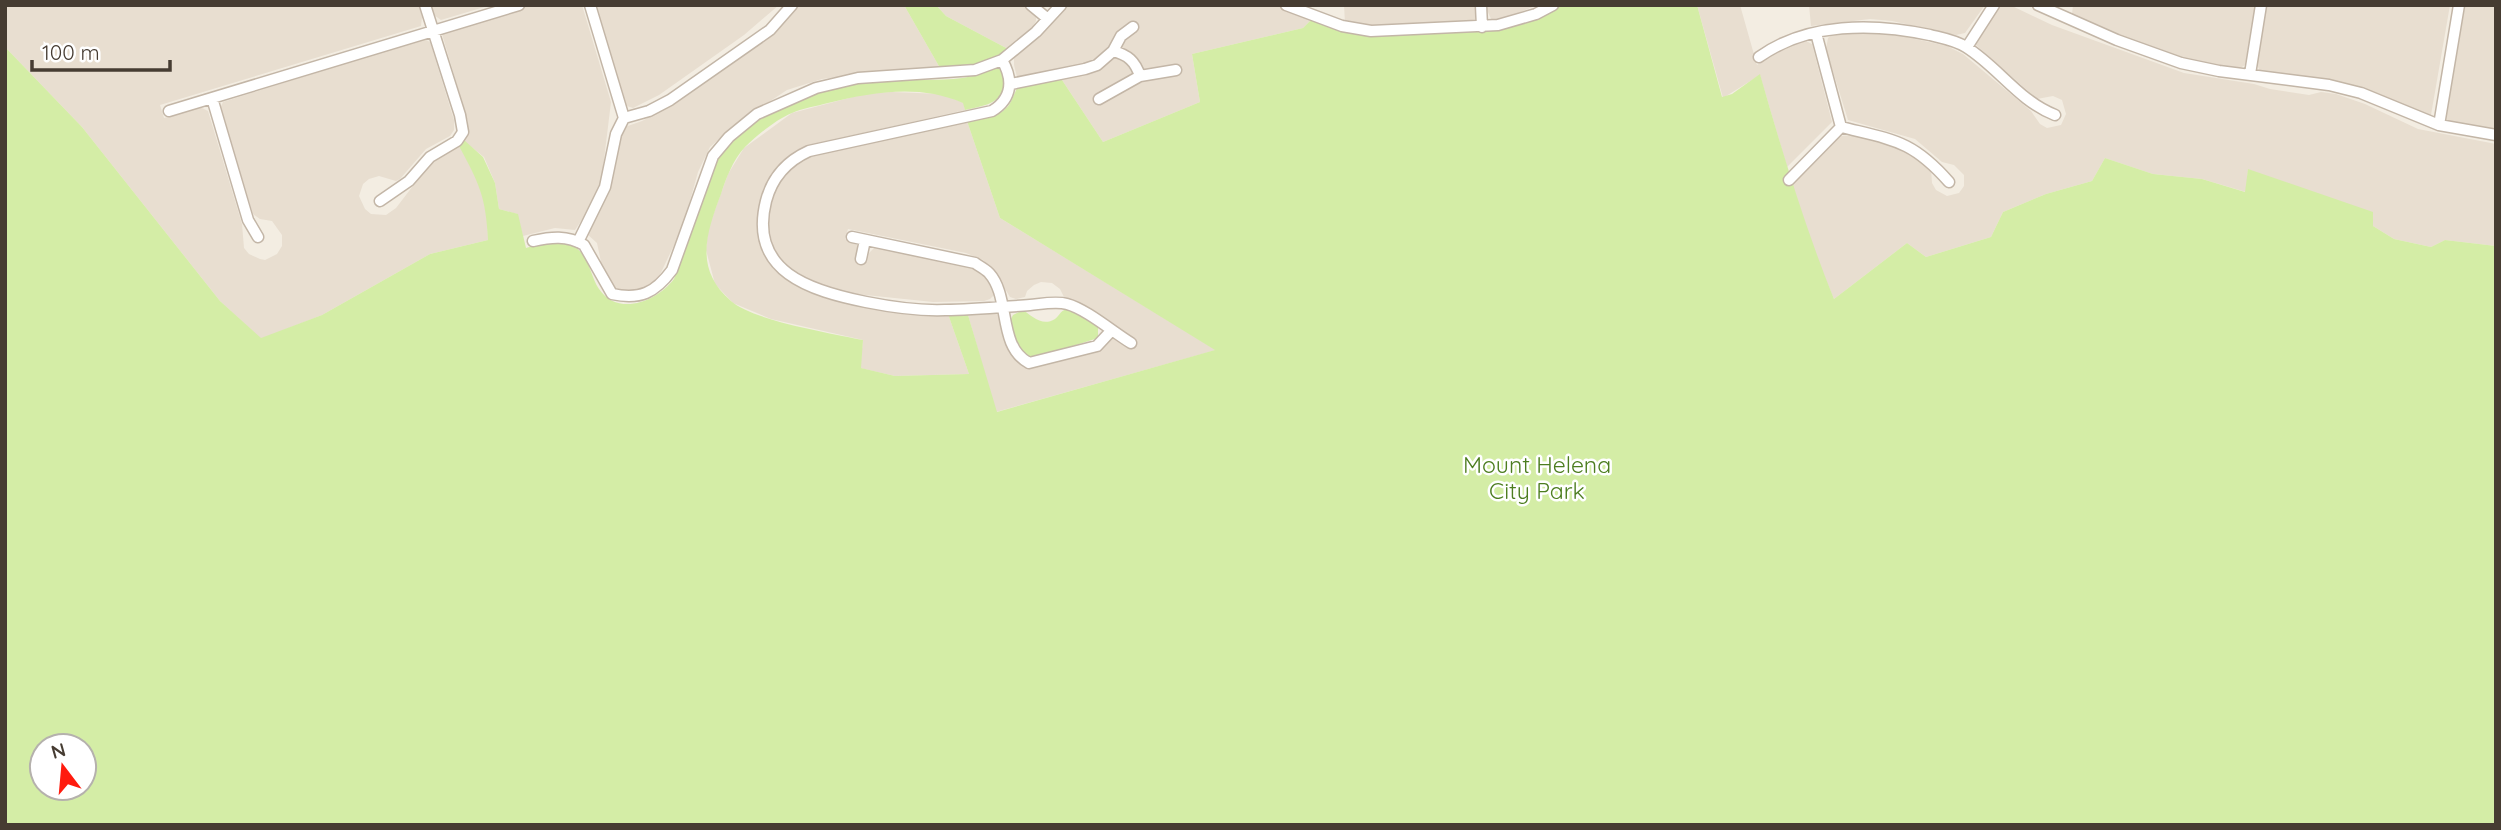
<svg xmlns="http://www.w3.org/2000/svg" width="2501" height="830" font-family="Quicksand,sans-serif">
	<rect width="100%" height="100%" fill="#f3ede2"/>
	<path fill="#e8ded0" d="M5 5H419L422 17 421 26 160 105 164 118 200 107 208 111 242 224 244 248 249 254 260 259 265 260 277 254 282 246V235L272 221 260 219 253 214 220 108 223 102 420 40 424 39 430 42 454 120V130L450 136 426 149 400 179 396 181 379 176 369 179 363 184 359 196 365 209 371 214 386 215 396 208 429 165 442 155 459 146 468 133V122L442 34 531 5H582L611 102 601 184 592 205 575 230 555 228 523 236 517 214 499 209 495 183 484 157 469 145 487 209 488 240 430 254 322 315 261 339 220 301 82 127 5 47Z
		M430 5H491L441 20 434 15Z
		M594 5H779L744 35 659 95 633 108 624 105Z
		M797 5H904L940 68 866 73 822 79 787 90 737 123 710 147 698 172 683 226 657 281 638 290 619 292 604 276 597 243 587 234 622 128 642 121 666 108 761 42 787 20Z
		M936 5H1022L1036 16V21L1028 34 1008 49 946 16Z
		M1064 5H1275L1311 20 1303 28 1192 54 1200 102 1103 142 1062 80 1019 85 1014 65V55Z
		M1344 5H1477V12L1475 20 1465 23 1367 27 1345 23Z
		M1485 5H1537L1499 21 1491 19Z
		M1697 5H1740L1757 65 1779 49 1806 41 1812 44 1832 122 1787 167 1760 75 1723 98Z
		M1809 5H1985L1965 33 1956 35 1892 21 1870 19 1811 26Z
		M2001 5H2010L2052 25 2184 73 2254 84 2270 89 2309 95 2321 92 2336 94 2365 104 2418 129 2496 144V246L2445 240 2431 247 2394 239 2373 226 2248 170 2246 192 2202 179 2153 174 2105 158 2092 181 2046 194 2003 212 1991 237 1926 257 1907 243 1834 299 1809 239 1791 182 1834 140 1841 136 1853 135 1904 148 1931 169 1932 183 1936 190 1947 196 1959 193 1964 186V175L1954 165 1942 162 1915 139 1848 120 1826 49 1828 38 1832 35 1862 32 1888 33 1947 46 1963 54 2031 111 2040 124 2047 128 2061 125 2066 114 2062 100 2053 96 2037 99 1976 45 1977 39Z
		M2073 5H2255L2246 60 2245 65 2237 70 2181 59 2075 19 2072 14Z
		M2267 5H2450L2431 115 2429 117 2349 85 2260 71 2257 65Z
		M2463 5H2496V132L2447 122 2446 120Z
		M892 92 942 94 964 103 965 110 815 144 794 153 772 174 763 189 758 217 760 232 779 270 788 280 810 292 850 302 948 314 969 374 895 376 860 368 863 340 771 319 733 303 715 284 706 250 708 229 728 174 744 148 792 113 868 93Z
		M967 121 1000 218 1216 350 996 412 968 315 993 313 999 315 1013 354 1023 364 1101 347 1114 338 1130 347 1135 341 1064 297 1060 289 1052 283 1041 282 1034 285 1027 291 1025 297 1016 299 1010 297 995 272 983 260 966 253 848 229 845 239 857 245V261L867 262 869 253 875 247H880L972 266 989 280 994 295 990 299 984 301 933 302 856 294 817 285 798 277 786 267 774 251 766 214 778 179 807 155Z"/>
	<path fill="#d4eda6" fill-rule="evenodd" d="M904 5H936L946 16 1008 49C988 64 965 68 940 68Z
		M1558 5H1697L1722 97 1732 94 1760 74C1782 151 1804 225 1834 299L1907 243 1926 257 1991 237 2003 212 2046 194 2092 181 2105 158 2153 174 2202 179 2245 192 2248 169 2373 212V226L2394 239 2431 247 2445 240 2496 246V825H5V47L82 127 220 301 261 338 322 315 430 254 488 240C486 197 479 183 459 146L464 140 483 157 495 183 499 209 518 214 526 248C541 244 560 239 575 247 590 257 590 276 599 289 619 318 658 300 674 279L716 162C752 104 828 82 893 80 915 79 939 81 962 78 975 77 985 69 998 67L1005 74C1006 103 989 105 965 110L963 103C919 84 874 92 828 103 817 106 803 108 792 113 777 119 757 135 745 147 733 160 726 178 721 194 706 234 694 269 731 301 754 321 831 333 863 340L861 368 895 376 969 374 948 314 968 315 997 412 1215 350 1000 218 967 121C981 119 999 118 1009 105 1013 99 1015 91 1019 85L1062 80 1103 142 1200 102 1192 54 1303 28 1311 20 1340 30H1491ZM42 746H84V788H42Z
		M1069 309 1098 327V338L1035 358H1030L1020 352 1010 321 1013 315 1023 310C1032 316 1042 327 1055 319 1061 314 1060 310 1069 309Z"/>
	<g fill="none" stroke-linecap="round" stroke-linejoin="round">
		<g stroke="#c3b6a7" stroke-width="13">
			<path id="minor" d="M1031 5 1048 19
				M1286 5 1342 26 1371 31 1498 25 1536 14 1553 5
				M1481 5 1482 27
				M2038 5 2117 40 2181 63 2219 71 2329 85 2361 93 2439 125 2496 135
				M1816 33 1841 127
				M1967 47 1994 5
				M1113 51 1121 36 1133 27
				M1759 57C1808 22 1874 23 1930 35 1942 38 1955 40 1966 47 1998 67 2019 101 2055 115
				M1002 60C1013 79 1013 98 992 111L809 151C787 161 772 178 766 201 748 272 811 291 866 302 891 307 919 311 945 310 973 310 1002 307 1030 305 1041 304 1056 301 1067 304 1086 309 1113 332 1131 343
				M2250 74 2261 5
				M1011 84 1085 69 1097 65 1113 51C1128 55 1135 61 1140 76
				M212 98 248 220 258 237
				M1099 99 1140 76 1176 70
				M169 111 519 5
				M624 118 649 111 670 100 770 30 792 5
				M2439 125 2459 5
				M1789 180 1841 127C1893 140 1912 140 1949 182
				M380 201 409 181 430 157 457 141 463 132 460 115 425 5
				M852 237 975 263C979 266 985 269 989 273 1011 297 997 346 1029 363L1097 346 1111 331
				M533 241C551 237 567 235 584 245L612 294C640 300 655 293 672 270L713 156 729 137 757 114 816 88 858 78 975 70 1002 60 1036 32 1061 5
				M578 242 605 187 616 134 624 118 590 5
				M861 259 865 240"/>
		</g>
		<use href="#minor" stroke="#fff" stroke-width="10"/>
	</g>
	<g text-anchor="middle" stroke-width="5" stroke-linejoin="round" paint-order="stroke">
		<g font-size="23" fill="#4c7d1f" stroke="#fff">
			<text x="1537" y="473">Mount Helena<tspan x="1537" dy="26">City Park</tspan></text>
		</g>
	</g>
	<rect width="2501" height="830" fill="none" stroke="#463c32" stroke-width="14"/>
	<g transform="translate(63 767) rotate(344)"><circle r="33" fill="#ffffff" stroke="#b5b1ad" stroke-width="2"/>
	<path d="M0-5L12 26L0 18L-12 26Z" fill="#ff1b0e"/>
	<text y="-10" font-size="19" font-weight="bold" text-anchor="middle" fill="#463c32">N</text>
	</g>
	<path d="M32 60v10h138v-10" fill="none" stroke="#463c32" stroke-width="3.5"/>
	<text x="42" y="60" font-size="21" fill="#463c32" stroke="#ffffff" stroke-width="5" paint-order="stroke">100 m</text>
</svg>
